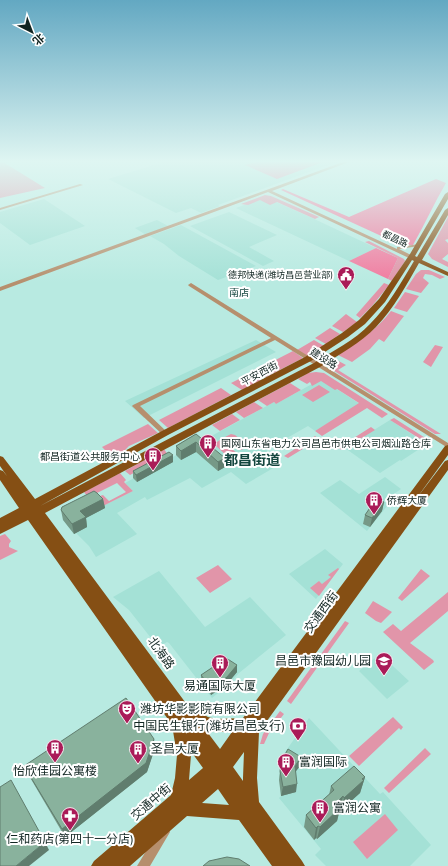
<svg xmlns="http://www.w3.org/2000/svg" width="448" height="866" font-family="Mulish,'Noto Sans SC',sans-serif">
	<rect width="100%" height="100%" fill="#b8eae1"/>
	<path fill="#a4e1d6" d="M164 162H336L218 205 220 206 201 213 191 208 176 213 108 179Z
		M265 197 310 217 376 248 349 261 236 208Z
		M44 199 85 226 30 245 0 223V212Z
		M229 212 277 235 249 247 274 261 263 266 190 226Z
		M157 220 168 226 146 235 135 228Z
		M181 225 256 266 218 280 179 256 164 244 150 236Z
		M256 340 276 352 144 418 125 401Z
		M321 379 360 404 315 431 308 426 287 438 284 437 264 448 282 463 246 484 231 472 202 488 190 478 147 500 145 497 117 513 137 534 96 557 89 546 76 533 74 534 63 520V518L103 506 133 491 125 483 263 408 274 402 276 404Z
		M390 420 427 444 401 461 400 460 380 473 345 448Z
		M385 477 401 489 384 501 388 505 367 531 320 493 340 480 359 494Z
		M325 549 343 564 316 599 289 574Z
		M159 571 205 627 250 597 286 635 239 673 228 685 212 698 169 643 167 642 158 647 129 610 113 597Z
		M380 654 409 681 387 699 359 671Z
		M309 718 380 794 383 792 431 845 410 866H326L315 855 321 849 279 798 281 796 279 776 287 757 283 755Z"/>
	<path fill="#e195a9" d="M0 162H3L45 188 0 198Z
		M265 195 271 196 319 217 315 219 277 202 270 205 260 200 248 205 241 204Z
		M448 217V239L445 240 448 243V254L442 259 448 262V267L432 259 428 254Z
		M369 241 404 259 405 261 392 281 388 279 398 258 365 242Z
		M421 270H429L445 277 440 279 432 275 425 274 423 278 429 283 421 293 406 289 416 274Z
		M384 283 389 285 372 306 360 318 356 315Z
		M405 292 419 296 407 312 394 308Z
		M391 311 404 316 384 342 379 339 370 349 352 362 338 355C357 342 377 330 391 311Z
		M346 314 357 322 343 332 332 326Z
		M330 328 340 334 326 344 315 338Z
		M314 340 324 346 307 356 297 350Z
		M435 345 443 347 431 367 423 362Z
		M293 351 303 358 266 377 256 370Z
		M333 358 346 365 338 370 441 434H435L331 369 327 363Z
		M316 372 324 373 388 414 382 418 367 408 322 436 315 431 359 403 337 389 335 390 321 381 312 386 310 382 307 384 298 379 308 373Z
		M251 373 261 380 242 390 231 383Z
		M290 383 301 390 276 404 274 402 267 406 258 400Z
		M319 385 330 392 313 402 302 395Z
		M221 388 231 395 168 428 159 420Z
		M254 402 263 408 244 418 236 412Z
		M232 414 240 420 220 431 212 425Z
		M394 418 430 441 433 447 390 420Z
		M148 424 158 433 129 446 124 451 112 457 102 447Z
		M371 427 375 430 342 450 338 448Z
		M231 434 235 435 249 446 241 450 225 437Z
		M315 436 319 439 288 458 284 456Z
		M220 440 237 453 229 458 214 444Z
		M164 449 168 455 130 475 125 471Z
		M120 473 126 480 124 482 133 491 103 506 100 496 103 495 109 501 126 492 117 483 95 494 87 496 84 492Z
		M5 534 11 541 9 544V547L18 551 0 560V536Z
		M218 565 232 579 210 593 196 578Z
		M338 568 339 569 319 596 310 588 319 581 322 584 331 577 328 575Z
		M421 569 430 576 402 601 398 598Z
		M448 592V611L410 643 433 660 434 662 424 670 383 632 393 624 401 631Z
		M373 601 392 612 381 623 376 621 365 613Z
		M345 621 349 623 291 704 287 701Z
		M280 711 284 714 269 733 264 744H260L263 734Z
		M393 717 403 727 401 730 399 728 359 766 349 756Z
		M425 748 431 754 389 793 384 788Z
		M385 814 398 830 367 859 353 842Z"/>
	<path fill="#f17b9f" d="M255 162H323L277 179 245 165Z
		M436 179 446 183C434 203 425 224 413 245H401L281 190 283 189 349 217Z
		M376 248 398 258 388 279 349 261Z"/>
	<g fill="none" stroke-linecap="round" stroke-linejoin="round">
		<path fill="#b68f6d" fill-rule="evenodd" d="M343 162H349L272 191 397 249V247H399L419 244V246L399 249 413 256V258H409L268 192 0 291V287Z
			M80 184 83 185 0 210V208Z
			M191 283 448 443V448L275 340 140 406 168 433 165 435H163L133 407 132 406 133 405 271 338 189 286 188 285Z
			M164 826 168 828 170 832 150 866H137L160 828Z"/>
		<path fill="#854f14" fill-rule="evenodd" d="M448 192V199L415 256 417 257 445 210 448 208V215L422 260 448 272V276L419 263C406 286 394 308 376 327 361 343 338 355 320 367L45 513 188 706 208 717 216 719 243 718 445 446 448 445V455L416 499 445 461 448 460V470L259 732 257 778 259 802 302 861 305 866H272L239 820 187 816 130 866H91L94 861 171 795 175 778 177 755 172 725 28 520 0 534V518L19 508 0 480V470L3 471 7 476 0 466V456L3 457 35 499 162 431 305 357 342 333 359 320 379 299 410 254 445 194ZM412 260 414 261C401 283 388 306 370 324 355 340 333 351 314 363L40 506 168 435 311 361 348 337 365 324 385 302ZM205 729 216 732H232L220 749ZM190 750 203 768 189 780 191 755ZM244 752 243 778V781L233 767ZM218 789 229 805 202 803Z"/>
	</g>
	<path fill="#769987" d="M196 434 225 467 218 471 196 452 181 460 176 455V446Z
		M173 455V462L137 482 133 478V471Z
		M103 499 105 508 86 518 87 527 74 534 63 520 61 510Z
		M384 502 382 511 370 527 363 524 365 515Z
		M237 672 227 684 211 695 201 682V675Z
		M155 748 147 772 65 837 28 774 24 766Z
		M300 766 295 772 296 792 281 796 279 780 280 771Z
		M365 777 360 793 341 810 340 809 337 821 317 839 316 838 314 840 304 827 306 815 329 795 331 786Z"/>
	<path fill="#607d6e" d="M196 442V452L181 460V451Z
		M173 455V462L137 482 136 475Z
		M225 458V467L218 471V462Z
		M103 499 105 508 86 518 87 527 74 534 72 524 80 511Z
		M384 502 382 511 370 527 372 518Z
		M237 665V672L227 684 211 695V688Z
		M154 739 155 748 147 772 65 837 62 829Z
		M301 757 300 766 293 775 295 766Z
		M365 777 360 793 341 810 344 798Z
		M297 784 296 792 281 796 283 787Z
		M343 796 337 821 317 839 320 827 338 801Z
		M318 826 316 838 314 840 316 828Z
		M45 842 49 850 29 866H16Z"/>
	<path fill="#89b29d" stroke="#607d6e" d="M196 434 225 458 218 462 196 442 181 451 176 446Z
		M169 452 173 455 136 475 133 471Z
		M94 491 97 493 103 499 80 511 86 517 72 524 61 510 62 507Z
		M376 499 384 502 372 518 365 515Z
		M223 656 237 665 227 677 211 688 201 675 213 667Z
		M126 698 154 739 146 763 62 829 24 766Z
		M288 749 301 757 295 766 297 784 283 787 280 771 282 760Z
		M354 766 365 777 362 779 364 780 344 798 343 796 338 801 341 805 339 807 340 808 320 827 318 826 316 828 306 815 334 790 331 786Z
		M11 780 45 842 16 866H0V787Z
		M227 857 239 859 250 866H203L209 861Z"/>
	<linearGradient id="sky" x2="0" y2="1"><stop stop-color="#63a8c2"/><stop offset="0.57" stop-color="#dff6f2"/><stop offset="1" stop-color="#dff6f2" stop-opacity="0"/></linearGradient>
	<rect width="448" height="283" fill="url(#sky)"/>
	<defs>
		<g id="civic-pin" transform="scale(0.9)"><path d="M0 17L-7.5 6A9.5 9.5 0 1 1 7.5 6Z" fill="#aa1b58" stroke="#fff"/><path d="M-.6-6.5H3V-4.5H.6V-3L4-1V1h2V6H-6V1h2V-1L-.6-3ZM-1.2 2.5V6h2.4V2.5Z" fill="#fff"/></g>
		<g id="building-pin" transform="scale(0.9)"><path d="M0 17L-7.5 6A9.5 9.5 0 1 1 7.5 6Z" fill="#aa1b58" stroke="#fff"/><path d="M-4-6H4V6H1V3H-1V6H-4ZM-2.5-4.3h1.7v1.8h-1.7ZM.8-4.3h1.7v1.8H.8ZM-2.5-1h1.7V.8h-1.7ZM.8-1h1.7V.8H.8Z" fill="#fff"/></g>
		<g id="school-pin" transform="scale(0.9)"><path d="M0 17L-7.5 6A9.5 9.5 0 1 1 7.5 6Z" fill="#aa1b58" stroke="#fff"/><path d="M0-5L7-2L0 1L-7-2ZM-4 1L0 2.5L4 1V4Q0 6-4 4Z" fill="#fff"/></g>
		<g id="theatre-pin" transform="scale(0.9)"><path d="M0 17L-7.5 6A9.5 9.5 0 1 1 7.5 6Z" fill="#aa1b58" stroke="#fff"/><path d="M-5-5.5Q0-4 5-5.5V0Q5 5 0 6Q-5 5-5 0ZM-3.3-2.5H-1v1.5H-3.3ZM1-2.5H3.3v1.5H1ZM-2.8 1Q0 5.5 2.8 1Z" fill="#fff"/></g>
		<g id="bank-pin" transform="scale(0.9)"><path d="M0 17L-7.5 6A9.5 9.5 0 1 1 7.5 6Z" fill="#aa1b58" stroke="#fff"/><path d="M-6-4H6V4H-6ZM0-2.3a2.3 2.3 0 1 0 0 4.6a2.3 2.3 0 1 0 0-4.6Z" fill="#fff"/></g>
		<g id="pharmacy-pin" transform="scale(0.9)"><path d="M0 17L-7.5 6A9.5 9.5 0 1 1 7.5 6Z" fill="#aa1b58" stroke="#fff"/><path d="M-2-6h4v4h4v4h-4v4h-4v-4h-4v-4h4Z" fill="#fff"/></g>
	</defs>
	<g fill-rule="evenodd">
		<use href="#civic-pin" x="346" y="275"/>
		<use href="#building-pin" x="208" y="443"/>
		<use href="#building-pin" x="153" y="456"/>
		<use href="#building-pin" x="374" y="500"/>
		<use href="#school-pin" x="384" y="661"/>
		<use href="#building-pin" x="220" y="663"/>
		<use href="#theatre-pin" x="127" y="709"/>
		<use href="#bank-pin" x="298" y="726"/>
		<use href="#building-pin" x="55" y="748"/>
		<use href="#building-pin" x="138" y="749"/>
		<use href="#building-pin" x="286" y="762"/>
		<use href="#building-pin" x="320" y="808"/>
		<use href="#pharmacy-pin" x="70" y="816"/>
	</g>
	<g text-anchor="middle" stroke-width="4" stroke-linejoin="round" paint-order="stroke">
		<g font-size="9" fill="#112522" stroke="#fff">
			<text transform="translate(395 239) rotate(25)" y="3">都昌路</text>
		</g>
		<g font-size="9" fill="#112522" stroke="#fff" text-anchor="end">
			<text x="333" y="278">德邦快递(潍坊昌邑营业部)</text>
		</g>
		<g font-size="10" fill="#14463f" stroke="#fff">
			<text x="239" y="296">南店</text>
		</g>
		<g font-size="10" fill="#112522" stroke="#fff">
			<text transform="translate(324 358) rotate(32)" y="4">建设路</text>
			<text transform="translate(259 373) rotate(-28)" y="4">平安西街</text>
		</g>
		<g font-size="10" fill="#112522" stroke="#fff" text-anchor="start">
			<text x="221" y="447">国网山东省电力公司昌邑市供电公司烟汕路仓库</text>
			<text x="140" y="460" text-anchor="end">都昌街道公共服务中心</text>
			<text x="387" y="504">侨辉大厦</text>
		</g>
		<g font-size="12" fill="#112522" stroke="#fff">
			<text transform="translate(321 612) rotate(-54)" y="4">交通西街</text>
			<text transform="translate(161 653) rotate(54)" y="4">北海路</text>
			<text transform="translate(151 802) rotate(-41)" y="4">交通中街</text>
		</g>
		<g font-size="12" fill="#112522" stroke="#fff" text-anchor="start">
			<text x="371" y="665" text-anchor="end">昌邑市豫园幼儿园</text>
			<text x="220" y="690" text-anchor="middle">易通国际大厦</text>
			<text x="140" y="713">潍坊华影影院有限公司</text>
			<text x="285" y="730" text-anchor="end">中国民生银行(潍坊昌邑支行)</text>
			<text x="151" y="753">圣昌大厦</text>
			<text x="299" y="766">富润国际</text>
			<text x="55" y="775" text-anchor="middle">怡欣佳园公寓楼</text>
			<text x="333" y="812">富润公寓</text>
			<text x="70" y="843" text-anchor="middle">仁和药店(第四十一分店)</text>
		</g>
		<g font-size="14" font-weight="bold" fill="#14463f" stroke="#fff">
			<text x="252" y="465">都昌街道</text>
		</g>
	</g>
	<g transform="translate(32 32) rotate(138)" stroke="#ffffff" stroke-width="3" paint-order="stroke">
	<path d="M0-3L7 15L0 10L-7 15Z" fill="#112522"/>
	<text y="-6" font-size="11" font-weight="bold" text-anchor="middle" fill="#112522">北</text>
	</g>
</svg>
